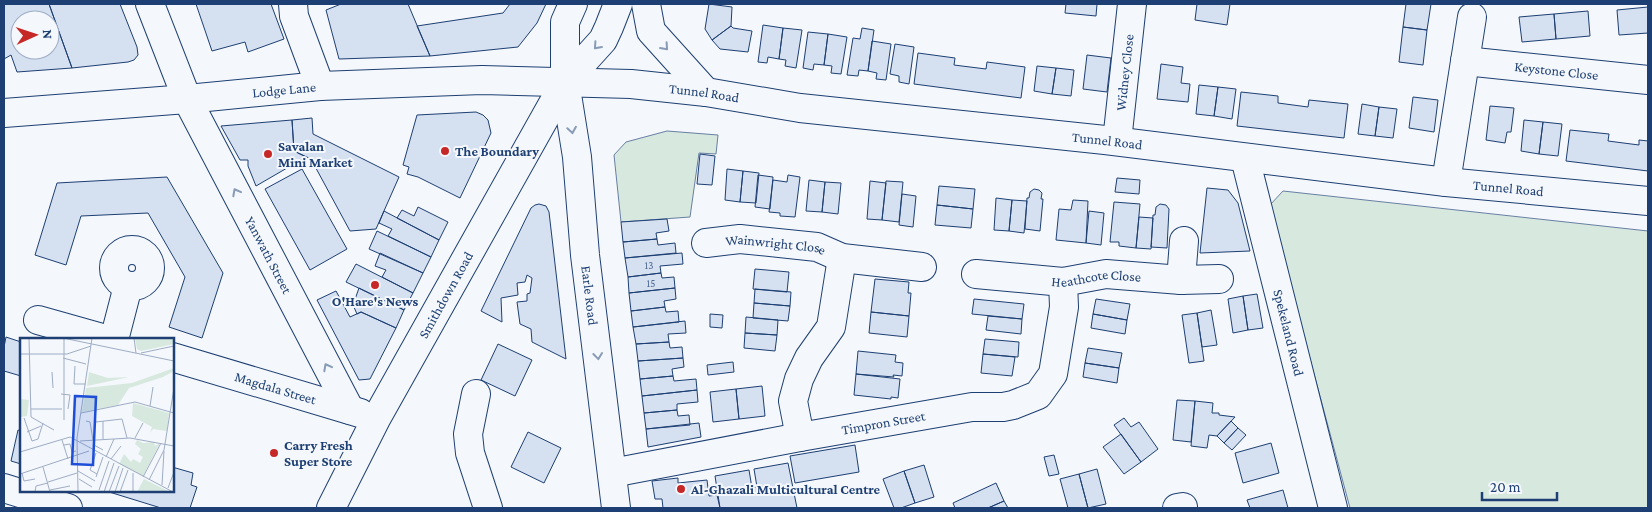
<svg xmlns="http://www.w3.org/2000/svg" width="1652" height="512" font-family="'Crimson Pro',serif">
	<rect width="100%" height="100%" fill="#f4f7fb"/>
	<path fill="#d7e8df" stroke="#687fa3" d="M667 131 718 135 716 154 699 153 690 217 621 222 614 155 626 142Z
		M1283 191 1648 231V508H1350L1269 206Z"/>
	<path fill="#d5e0f0" stroke="#1d3f73" fill-rule="evenodd" d="M4 4H49L72 68 17 72 11 55 4 59ZM20 20H50V50H20Z
		M49 4H120L137 47 138 55 134 60 128 62 72 68Z
		M196 4H271L284 39 248 52 245 42 212 51Z
		M341 4H408L430 56 339 59 326 10Z
		M510 4H546L537 23 518 47 430 56 417 26 503 13Z
		M709 4 732 7 731 26 712 40 705 29Z
		M1066 4H1097L1096 16 1065 13Z
		M1197 4H1230L1227 25 1195 20Z
		M1406 4H1431L1427 30 1403 27Z
		M1648 7V33L1619 35 1617 10Z
		M1588 11 1590 36 1556 39 1554 14Z
		M1554 14 1556 39 1522 42 1519 17Z
		M763 25 783 28 779 59 768 57 767 63 758 62Z
		M731 26 733 28 752 31 748 52 720 49 712 40Z
		M1403 27 1427 30 1423 65 1399 62Z
		M783 28 802 30 796 68 785 66 786 60 779 59Z
		M862 28 874 30 868 71 859 70 858 76 847 75 853 38 860 39Z
		M808 32 828 34 824 65 814 64 813 70 803 68Z
		M828 34 847 37 841 74 831 73 832 66 824 65Z
		M872 41 891 44 886 80 876 79 877 73 868 71Z
		M895 44 914 47 909 84 899 82V76L890 74Z
		M918 53 955 58 954 65 986 69 987 62 1025 67 1021 98 914 84Z
		M1087 55 1111 58 1107 92 1083 89Z
		M1161 64 1183 67 1181 83 1190 84 1188 102 1157 99Z
		M1037 66 1056 68 1052 94 1034 91Z
		M1056 68 1074 70 1071 96 1052 94Z
		M1199 85 1218 87 1214 116 1196 114Z
		M1218 87 1236 89 1232 119 1214 116Z
		M1241 92 1278 96V103L1308 107 1309 100 1348 104 1344 138 1237 126Z
		M1413 97 1438 100 1434 132 1409 128Z
		M1362 104 1379 107 1375 136 1358 134Z
		M1490 106 1514 108 1511 132H1507L1505 143 1486 140Z
		M1379 107 1397 109 1393 138 1375 136Z
		M476 112 483 115 488 120 491 133 460 198 418 177 407 174 409 167 403 165 417 115Z
		M312 118 313 134 399 177 376 229 350 231 311 159 294 151 292 120Z
		M292 120 294 151 306 157 256 186 248 166V160H240L221 126Z
		M1524 120 1543 122 1539 154 1521 151Z
		M1543 122 1562 124 1558 156 1539 154Z
		M1570 130 1609 134 1608 141 1639 145V140L1648 141V171L1566 161Z
		M700 154 715 156 712 185 697 184Z
		M302 169 347 249 310 270 265 189Z
		M727 169 743 171 740 202 725 200Z
		M743 171 759 173 756 203 740 202Z
		M758 175 773 177 770 209 755 207Z
		M788 175 800 177 795 217 780 216V213L769 212 773 180 787 182Z
		M167 177 223 273 202 338 169 327 185 277 148 213 81 216 66 265 35 255 57 183Z
		M1117 178 1140 180 1139 194 1115 192Z
		M809 180 825 182 822 212 806 211Z
		M870 181 886 183 882 220 867 219Z
		M886 181 903 182 899 222 882 220Z
		M825 182 841 183 838 214 822 212Z
		M939 186 975 189 973 209 937 205Z
		M1207 188 1228 190 1238 203 1250 251 1200 253Z
		M1034 189 1039 190 1042 193 1041 199H1043L1040 231 1025 229 1027 198H1029L1030 192Z
		M902 194 916 196 913 227 899 225Z
		M996 198 1012 200 1009 231 994 230Z
		M1012 200 1027 201 1024 233 1009 231Z
		M1073 200 1088 201 1086 243 1056 240 1059 209 1071 210Z
		M1114 202 1140 204 1136 248 1119 246V242H1110Z
		M539 204 546 206 549 212 566 359 532 342 531 329 520 324 517 302 527 301V294L530 293 532 278 527 275 525 282 517 283 518 295 501 298 502 322 481 311 531 208 535 205Z
		M1160 204 1166 205 1169 209 1167 248 1151 247 1153 215H1155L1156 207Z
		M937 205 973 209 971 228 935 225Z
		M418 207 448 222 439 240 397 218 402 210 414 216Z
		M384 211 439 240 431 257 388 236 392 229 379 223Z
		M1089 211 1104 213 1101 245 1086 243Z
		M1139 217 1153 218 1151 249 1136 248Z
		M667 219 669 231 656 233 657 239 623 242 621 222Z
		M377 231 431 257 423 273 369 249Z
		M657 239 658 245 675 243 676 253 625 258 623 242Z
		M380 253 423 273 413 293 382 277 386 270 375 266Z
		M682 253 683 264 660 266 661 273 628 277 625 258Z
		M356 264 413 293 404 310 346 282Z
		M755 269 789 272 787 292 753 289Z
		M661 273 662 278 674 277 675 288 629 293 628 277Z
		M875 279 909 282 908 293H911L909 316 871 312Z
		M359 288 404 310 396 328 361 312 357 314 353 305Z
		M675 288 676 299 664 301 665 307 631 311 629 293Z
		M755 289 791 292 790 306 754 303Z
		M336 291 350 317 361 312 396 328 370 379 359 380 317 300Z
		M1257 294 1263 328 1248 330 1243 296Z
		M1243 296 1248 330 1233 333 1228 299Z
		M974 299 1024 304 1022 319 972 314Z
		M1096 299 1130 304 1127 320 1093 314Z
		M754 303 790 306 788 321 753 318Z
		M665 307 666 312 678 311 679 322 633 327 631 311Z
		M1211 310 1217 345 1202 347 1197 313Z
		M871 312 909 316 907 337 869 333Z
		M1197 313 1204 361 1189 363 1182 315Z
		M710 314 723 315 722 328 710 327Z
		M1093 314 1127 320 1125 334 1091 328Z
		M988 316 1022 319 1021 334 986 330Z
		M746 317 778 320 777 335 745 333Z
		M685 321 686 333 668 334 669 342 636 344 633 327Z
		M745 333 777 335 775 351 744 348Z
		M6 337 21 342V376L4 371V347Z
		M985 339 1019 342 1018 357 983 354Z
		M669 342 670 348 682 347 683 358 638 361 636 344Z
		M498 344 532 360 515 396 481 380Z
		M1088 348 1122 353 1119 368 1085 363Z
		M858 351 896 355 895 362 903 363 902 376 893 375 894 377 856 374Z
		M983 354 1015 357 1012 376 981 373Z
		M683 358 684 367 672 369 673 376 640 379 638 361Z
		M733 362 734 372 708 375 707 365Z
		M1085 363 1119 368 1117 383 1083 377Z
		M856 374 900 379 898 398 891 397V399L854 395Z
		M673 376 674 381 696 379 697 390 642 396 640 379Z
		M762 386 765 416 739 419 736 389Z
		M736 389 739 419 713 422 710 392Z
		M697 390 698 402 677 404V410L644 413 642 396Z
		M1177 400 1195 401 1191 442 1173 440Z
		M1195 401 1213 403 1212 413H1219V415L1235 417 1217 436 1209 435 1207 448 1191 446Z
		M677 410 678 416 689 415 690 425 646 429 644 413Z
		M1124 418 1131 427 1139 422 1158 449 1141 462 1114 425Z
		M1231 421 1238 428 1224 443 1217 436Z
		M699 423 701 437 648 447 646 429Z
		M1238 428 1246 435 1232 450 1224 443Z
		M18 430 21 431V464L11 461Z
		M528 432 561 448 544 483 511 467Z
		M1121 434 1141 462 1124 474 1103 447Z
		M1271 443 1279 473 1243 483 1235 453Z
		M855 445 859 472 795 483 790 456Z
		M1054 455 1059 474 1049 476 1044 457Z
		M788 463 797 508H720L715 476 749 470 752 488 757 487 754 469Z
		M924 465 934 497 915 503 904 471Z
		M172 467 193 473 191 485 197 487 190 508H161L106 491H172Z
		M1097 469 1106 504 1088 508 1079 474Z
		M904 471 915 503 901 508H894L883 479Z
		M1079 474 1088 508H1068L1060 479Z
		M678 478V483L707 480 709 496 717 495 720 508H663L662 499H655L652 481Z
		M996 483 1004 501 988 508H955L953 503Z
		M1283 490 1288 508H1250L1247 500Z
		M1004 501 1008 508H988Z"/>
	<g fill="none" stroke-linecap="round" stroke-linejoin="round">
		<g stroke="#1d3f73" stroke-width="30">
			<g id="minor">
				<path id="s1" d="M150 4 187 99 350 410"/>
				<path d="M293 4 294 16 320 86"/>
				<path id="s2" d="M1465 61 1648 80"/>
				<path id="s3" d="M565 82 577 157 585 255 616 508"/>
				<path id="s4" d="M1117 141 1132 4"/>
				<path id="s5" d="M1245 158 1333 508"/>
				<path d="M1446 182 1472 17"/>
				<path id="s6" d="M706 243 740 239 817 247 842 258 922 267"/>
				<circle cx="132" cy="268" r="18"/>
				<path id="s7" d="M976 274 1063 282 1106 274 1181 280 1219 279"/>
				<path d="M1181 280 1184 241"/>
				<path d="M38 320 109 340"/>
				<path d="M114 340 128 286"/>
				<path id="s8" d="M172 357 360 413"/>
				<path d="M476 394 468 434 470 453 488 508"/>
				<path d="M800 437 793 401 799 379 809 358 831 327 842 258"/>
				<path id="s9" d="M612 473 800 437 972 407H1003L1013 405 1038 395 1053 374 1064 307 1063 282"/>
				<path d="M4 488 68 508"/>
				<path d="M1177 508 1183 507"/>
			</g>
		</g>
		<g stroke="#1d3f73" stroke-width="30">
			<g id="major">
				<path d="M646 4 651 31 706 92"/>
				<path id="s10" d="M4 113 187 99 320 86 482 80 631 84 706 92 800 108 1105 140 1446 182 1648 201"/>
			</g>
		</g>
		<g stroke="#1d3f73" stroke-width="30">
			<g id="highway">
				<path d="M565 82V22L573 4"/>
				<path id="s11" d="M331 508 376 419 565 82 603 40 609 27 618 4"/>
			</g>
		</g>
		<use href="#minor" stroke="#f4f7fb" stroke-width="28"/>
		<use href="#major" stroke="#f4f7fb" stroke-width="28"/>
		<use href="#highway" stroke="#f4f7fb" stroke-width="28"/>
	</g>
	<defs><path id="oneway-chevron" d="M-2-3.5L2.5 0L-2 3.5" fill="none" stroke-width="1.6" stroke-linecap="round" stroke-linejoin="round" transform="scale(1.25)"/></defs>
	<g stroke="#889bb7">
		<use href="#oneway-chevron" transform="translate(597 46) rotate(132)"/>
		<use href="#oneway-chevron" transform="translate(665 47) rotate(48)"/>
		<use href="#oneway-chevron" transform="translate(572 130) rotate(81)"/>
		<use href="#oneway-chevron" transform="translate(236 192) rotate(-118)"/>
		<use href="#oneway-chevron" transform="translate(598 356) rotate(83)"/>
		<use href="#oneway-chevron" transform="translate(327 367) rotate(-118)"/>
	</g>
	<g fill="#c62828" stroke="#f4f7fb" stroke-width="2">
		<circle cx="445" cy="151" r="5"/>
		<circle cx="268" cy="154" r="5"/>
		<circle cx="375" cy="285" r="5"/>
		<circle cx="274" cy="453" r="5"/>
		<circle cx="681" cy="489" r="5"/>
	</g>
	<g text-anchor="middle" stroke-width="4" stroke-linejoin="round" paint-order="stroke">
		<g font-size="11" fill="#4b6792">
			<text x="649" y="269">13</text>
			<text x="651" y="287">15</text>
		</g>
		<g font-size="14" fill="#1d3f73" stroke="#f4f7fb">
			<text dy="5" stroke="none"><textPath href="#s2" startOffset="92">Keystone Close</textPath></text>
			<text dy="5" stroke="none"><textPath href="#s4" startOffset="69">Widney Close</textPath></text>
			<text dy="5" stroke="none"><textPath href="#s10" startOffset="281">Lodge Lane</textPath></text>
			<text dy="5" stroke="none"><textPath href="#s10" startOffset="702">Tunnel Road</textPath></text>
			<text dy="5" stroke="none"><textPath href="#s10" startOffset="1108">Tunnel Road</textPath></text>
			<text dy="5" stroke="none"><textPath href="#s10" startOffset="1512">Tunnel Road</textPath></text>
			<text dy="5" stroke="none"><textPath href="#s6" startOffset="70">Wainwright Close</textPath></text>
			<text dy="5" stroke="none"><textPath href="#s1" startOffset="278">Yanwath Street</textPath></text>
			<text dy="5" stroke="none"><textPath href="#s7" startOffset="121">Heathcote Close</textPath></text>
			<text dy="5" stroke="none"><textPath href="#s11" startOffset="242">Smithdown Road</textPath></text>
			<text dy="5" stroke="none"><textPath href="#s3" startOffset="215">Earle Road</textPath></text>
			<text dy="5" stroke="none"><textPath href="#s5" startOffset="180">Spekeland Road</textPath></text>
			<text dy="5" stroke="none"><textPath href="#s8" startOffset="108">Magdala Street</textPath></text>
			<text dy="5" stroke="none"><textPath href="#s9" startOffset="276">Timpron Street</textPath></text>
		</g>
		<g font-size="14" font-weight="bold" fill="#1d3f73" stroke="#f4f7fb" text-anchor="start">
			<text x="278" y="151">Savalan<tspan x="278" dy="16">Mini Market</tspan></text>
			<text x="455" y="156">The Boundary</text>
			<text x="375" y="306" text-anchor="middle">O'Hare's News</text>
			<text x="284" y="450">Carry Fresh<tspan x="284" dy="16">Super Store</tspan></text>
			<text x="691" y="494">Al-Ghazali Multicultural Centre</text>
		</g>
	</g>
	<g transform="translate(20 338)">
		<rect width="154" height="154" fill="#f4f7fb"/>
		<path d="M115 0H154V6L121 13 117 11ZM154 30V33L143 39 109 50 98 67 62 74 66 50 112 45ZM69 34 88 40 109 39 67 48ZM0 61 9 62 7 78 0 79ZM113 65 149 75 147 93 133 91 130 95 132 89 112 78ZM117 102 123 105 134 104 135 108 140 105 123 138 99 126 104 116 111 124 113 121 120 125 123 119 118 116 121 111 115 106ZM124 141 150 154H117Z" fill="#d7e8df"/>
		<path fill="none" stroke="#9eadc5" stroke-width="1" d="M9 0 11 79M43 0 154 23M114 0 116 15M121 15 154 8M0 16H47L71 8M43 20 66 26M55 28 54 46H66M32 34 33 50M41 56 50 57 48 71M130 68 133 49M11 71H42M61 75 115 64 154 75M11 79 34 92M75 79 76 84 102 81 107 100M4 80 12 103 18 101 23 85M44 82V0M66 83 70 84 73 102M83 83V101M7 94 21 88M115 100 123 85M42 102 48 121M74 102V107L83 112M60 103 110 100 154 108M44 107 50 106 52 114 56 113M0 114 50 99 153 154M76 115 70 132 77 136M86 119 94 101M91 121 101 108M23 129 30 154M58 133 75 143M2 135 4 143 15 141M0 136 69 113M76 139 83 119M123 139 141 105M59 141 72 149M129 142 144 112 154 50M28 144 57 135M142 147 144 113M148 150 154 134M30 152 50 148M79 152 89 123M15 154 16 148 28 145M46 154H65M58 154 57 100 72 0M84 154 94 125M89 154 99 128M95 154 103 130M100 154 108 132M113 154V135"/>
		<path fill="#1d4ed8" fill-opacity="0.15" stroke="#1d4ed8" stroke-width="2.5" d="M55 58 76 59 73 127 52 126Z"/>
		<rect width="154" height="154" fill="none" stroke="#1d3f73" stroke-width="2.5"/>
	</g>
	<rect width="1652" height="512" fill="none" stroke="#1d3f73" stroke-width="10"/>
	<g transform="translate(35 35) rotate(87)"><circle r="24" fill="#f4f7fb" stroke="#9eadc5"/>
	<path d="M0-4L9 19L0 12L-9 19Z" fill="#c62828"/>
	<text y="-8" font-size="14" font-weight="bold" text-anchor="middle" fill="#1d3f73">N</text>
	</g>
	<path d="M1482 492v8h75v-8" fill="none" stroke="#1d3f73" stroke-width="2.5"/>
	<text x="1490" y="492" font-size="15" fill="#1d3f73" stroke="#f4f7fb" stroke-width="4" paint-order="stroke">20 m</text>
</svg>
